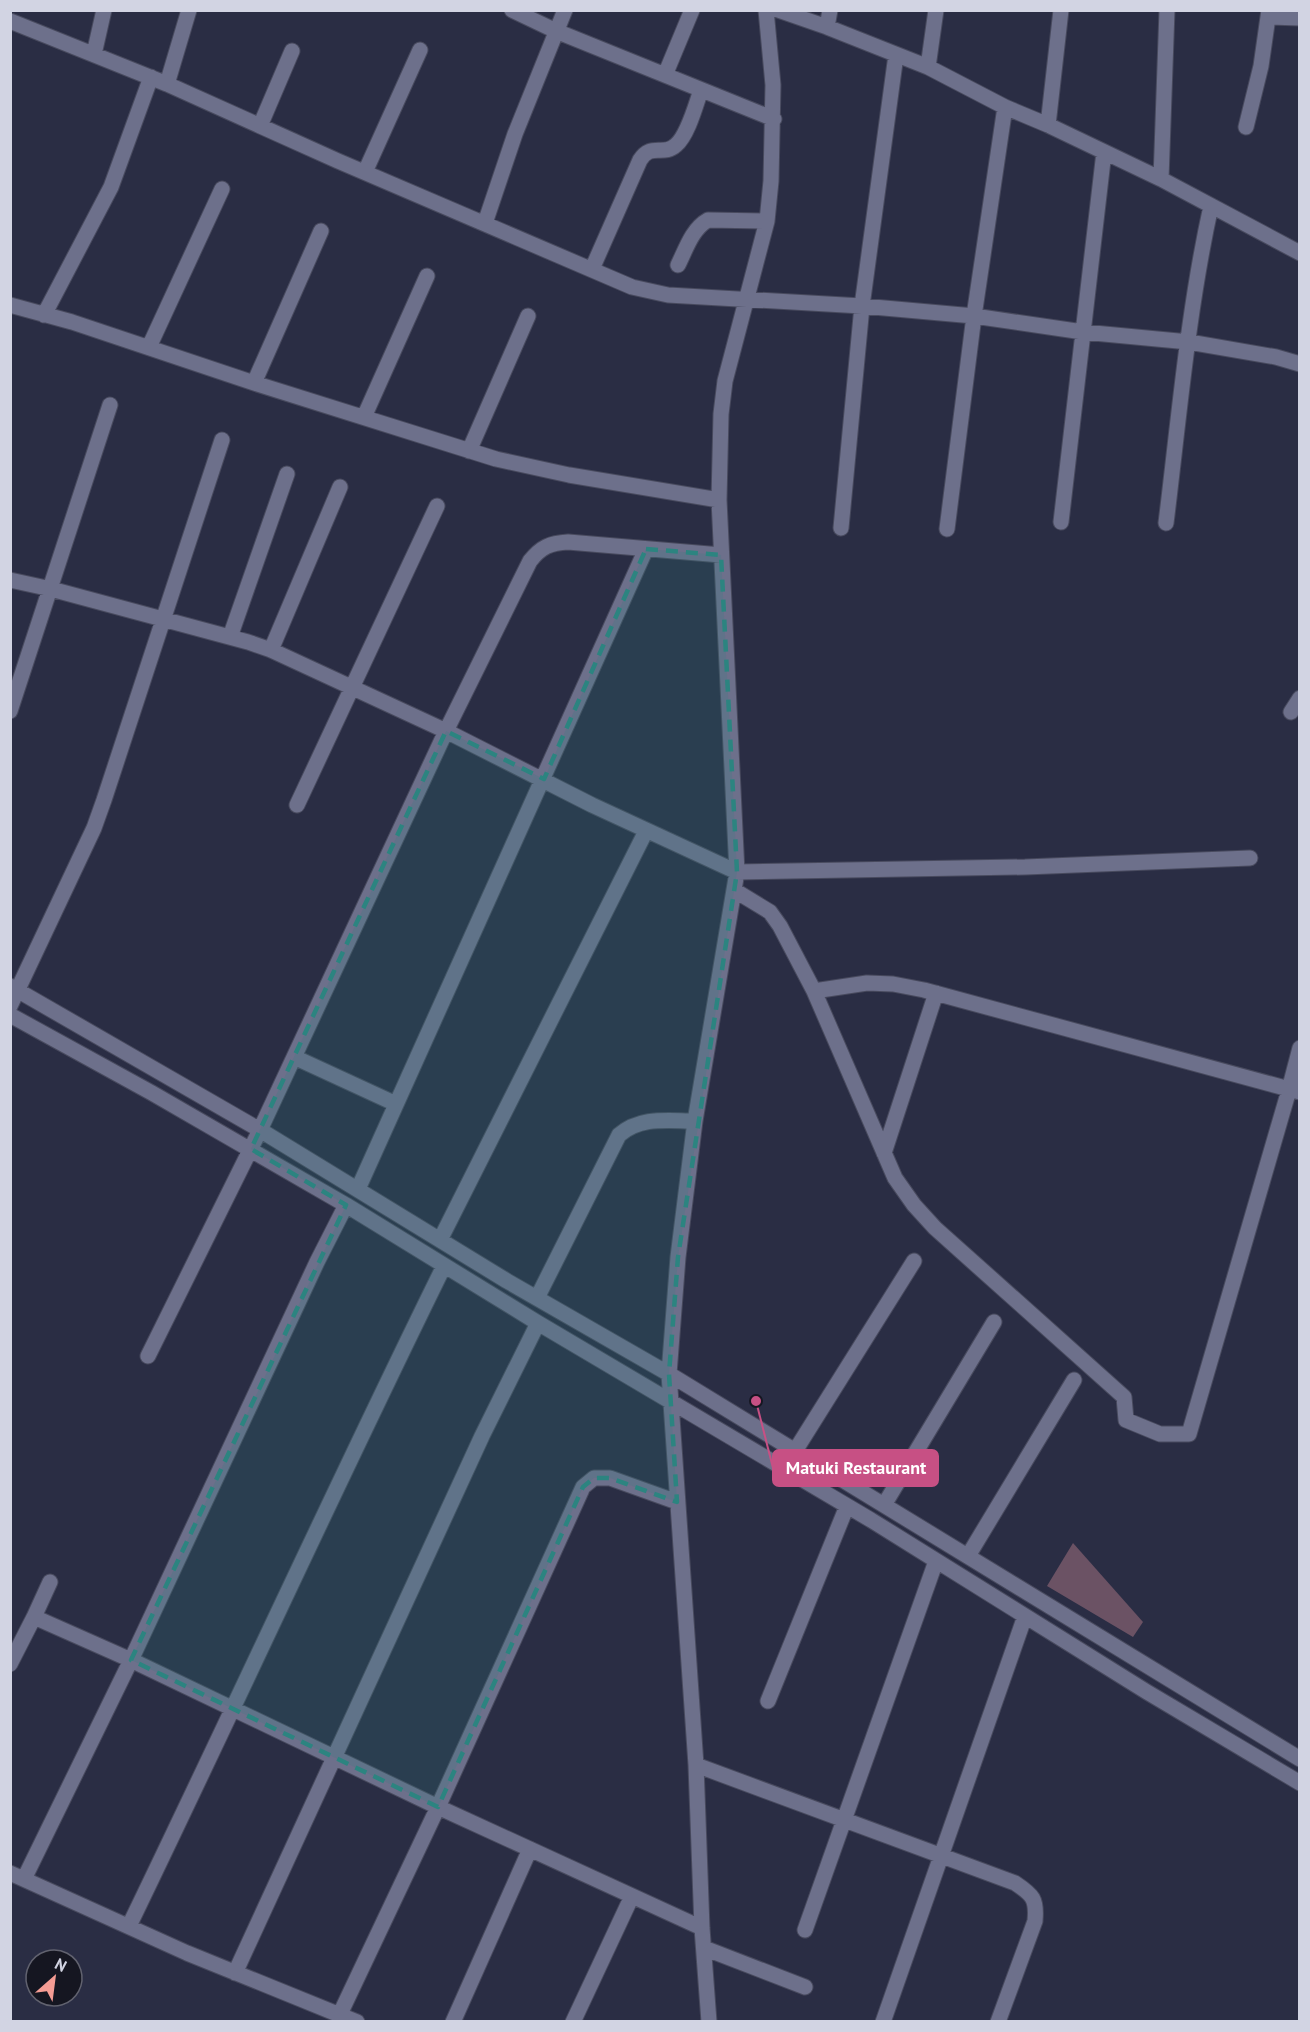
<svg xmlns="http://www.w3.org/2000/svg" width="1310" height="2032" font-family="'PT Sans',sans-serif">
	<rect width="100%" height="100%" fill="#2a2d44"/>
	<path fill="#6b5264" d="M1073 1543 1143 1622 1133 1637 1047 1586Z"/>
	<g fill="none" stroke-linecap="round" stroke-linejoin="round">
		<g stroke="#484a5e" stroke-width="17">
			<path id="minor" d="M512 10 556 31 774 119
				M778 10 827 27 928 67 1005 107 1048 125 1161 179 1300 253
				M1269 17 1300 18
				M10 21 167 84 338 161 632 287 668 295 862 306 974 316 1083 332 1189 342 1276 357 1300 364
				M827 27 830 10
				M94 54 104 10
				M928 67 936 10
				M665 75 692 10
				M167 84 189 10
				M1048 125 1061 10
				M260 126 292 51
				M1246 127 1261 66 1269 10
				M365 172 420 50
				M1161 179 1167 10
				M485 223 515 134 565 10
				M678 265C686 249 692 229 708 220L767 221
				M592 269 640 160C651 142 663 157 676 145 688 135 696 104 701 90
				M10 305 72 322 254 383 496 459 569 475 719 500
				M44 315 111 187 151 77
				M149 347 222 189
				M254 383 321 231
				M364 417 427 276
				M469 451 528 316
				M1061 522 1104 152
				M1166 523C1179 418 1188 310 1211 206
				M841 528 862 306 896 55
				M947 529 974 316 1005 107
				M10 580 51 589 248 642 271 650 446 731 592 805 737 872 1025 867 1250 858
				M230 637 287 474
				M271 650 340 487
				M10 711 110 405
				M1291 712 1300 698
				M297 805 437 506
				M734 890 770 912 780 926 814 991 895 1178 914 1205 935 1228 1124 1397 1126 1420 1160 1434H1189L1289 1090 1300 1048
				M10 986 260 1130 507 1281 669 1374 1300 1759
				M814 991 867 983 893 984 924 990 1300 1092
				M10 1006 94 828 104 800 222 440
				M10 1015 152 1093 346 1205 538 1323 871 1520 1147 1692 1300 1783
				M294 1057 396 1104
				M884 1153 936 993
				M358 1189 646 549
				M346 1205 317 1262 131 1660 438 1807 702 1928
				M440 1240 646 831
				M537 1298 619 1135C641 1116 668 1121 695 1121
				M148 1356 260 1130 446 731 530 561C541 547 550 543 568 542L721 555
				M795 1451 914 1261
				M884 1505 994 1322
				M968 1556 1074 1380
				M10 1664 34 1617
				M768 1701 847 1506
				M696 1765 1015 1883C1033 1895 1037 1899 1035 1921L998 2022
				M10 1873 187 1953 357 2022
				M24 1879 131 1660 34 1617 50 1582
				M129 1926C235 1707 336 1485 444 1266
				M805 1930 936 1561
				M704 1948 805 1987
				M235 1973 482 1436 538 1323
				M340 2014 438 1807 583 1487 594 1478H610L677 1502
				M453 2022 530 1849
				M573 2022 632 1896
				M709 2022 702 1928 696 1765 669 1374 678 1257 695 1121 737 872 719 500 721 414 725 381 767 221 771 181 773 85 766 10
				M883 2022 1025 1616"/>
		</g>
		<use href="#minor" stroke="#6d708b" stroke-width="15"/>
	</g>
	<path fill="#2c8480" fill-opacity="0.2" stroke="#2c8480" stroke-width="4.5" stroke-dasharray="12 8" stroke-linejoin="round" d="M646 549 721 555 737 872 678 1257 669 1374 677 1502 610 1478H594L583 1487 438 1807 131 1660 346 1205 251 1149 446 731 544 779Z"/>
	<path fill="none" stroke="#c75084" stroke-width="2" d="M756 1401L773 1468"/>
	<circle fill="#c75084" stroke="#151621" stroke-width="2" cx="756" cy="1401" r="6"/>
	<rect fill="#c75084" stroke="#c75084" stroke-width="2" x="773" y="1450" width="165" height="36" rx="6"/>
	<g font-size="18" text-anchor="middle" font-weight="bold" fill="#fff">
		<text x="856" y="1474">Matuki Restaurant</text>
	</g>
	<rect width="1310" height="2032" fill="none" stroke="#d2d4e3" stroke-width="24"/>
	<g transform="translate(54 1978) rotate(28)"><circle r="28" fill="#151621" stroke="#61626f" stroke-width="1.5"/>
	<path d="M0-4.5L10 22L0 15L-10 22Z" fill="#f59c94"/>
	<text y="-9" font-size="16" font-weight="bold" text-anchor="middle" fill="#d2d4e3">N</text>
	</g>
</svg>
